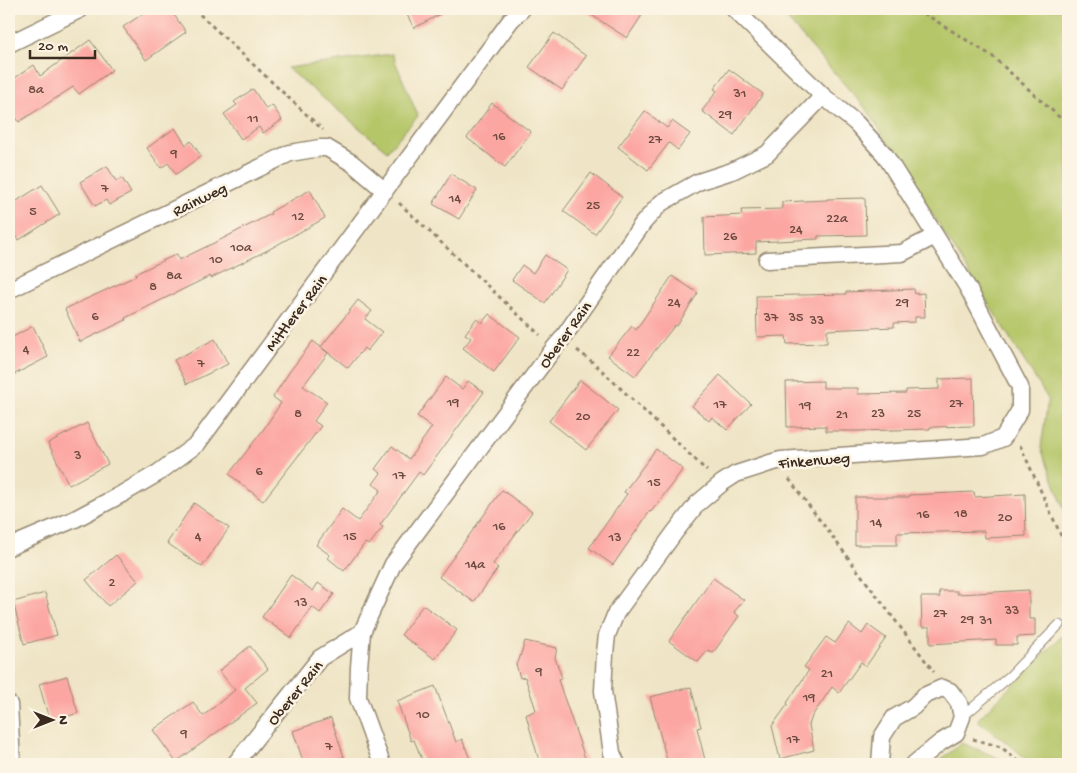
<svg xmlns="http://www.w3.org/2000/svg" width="1077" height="773" font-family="'Gochi Hand',sans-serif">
	<rect width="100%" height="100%" fill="#fcf5e5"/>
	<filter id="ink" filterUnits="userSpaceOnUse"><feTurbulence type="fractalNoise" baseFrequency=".02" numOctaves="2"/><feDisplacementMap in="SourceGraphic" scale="10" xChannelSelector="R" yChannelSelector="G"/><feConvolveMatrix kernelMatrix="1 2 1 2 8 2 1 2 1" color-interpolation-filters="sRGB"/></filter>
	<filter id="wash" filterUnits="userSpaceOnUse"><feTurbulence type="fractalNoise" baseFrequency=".0096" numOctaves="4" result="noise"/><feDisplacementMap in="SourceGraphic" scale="20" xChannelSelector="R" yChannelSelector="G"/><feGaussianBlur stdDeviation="1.12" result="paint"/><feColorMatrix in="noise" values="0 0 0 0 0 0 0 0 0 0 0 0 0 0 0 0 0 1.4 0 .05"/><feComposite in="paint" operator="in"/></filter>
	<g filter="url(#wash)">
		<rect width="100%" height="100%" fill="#efe5c6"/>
		<path fill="#b5c669" stroke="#787844" d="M778 9H1068V519L1041 448 1048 399 868 111Z
			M392 54 418 116 387 151 287 68Z
			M1068 630V764H1031L1014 748 977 720Z
			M962 743 1008 762 1011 764H935Z"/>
		<g id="blocks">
			<path fill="#fca6a2" d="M150 9H170L186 32 146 60 123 27Z
				M404 9H450L414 28Z
				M582 9H646L627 38Z
				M554 33 586 56 562 90 529 67Z
				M90 40 112 70 79 94 73 87 19 122 9 106V82L34 65 40 76Z
				M729 69 763 94 734 135 702 111 717 91 714 89Z
				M253 89 266 109 272 105 282 120 263 133 259 127 241 139 224 114 237 105 234 102Z
				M492 103 531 132 505 167 467 138Z
				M645 111 667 128 672 121 690 134 678 150 669 143 648 170 618 147Z
				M175 128 186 145 191 141 201 156 176 174 168 163 161 168 147 148Z
				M107 166 116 181 122 178 131 193 109 205 106 200 95 206 80 182Z
				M591 173 622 197 595 234 563 211Z
				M451 174 477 190 459 219 433 204Z
				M42 185 60 214 19 240 9 223V206Z
				M310 190 325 218 266 251 211 278 210 276 125 318 126 320 80 342 65 309 136 276 135 274 177 254 179 260 222 239 271 214 270 212Z
				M865 198 866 235 818 236V239L756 242V253L705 255 704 217 742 215 741 210 782 209V202L827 200V199Z
				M545 255 567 270 545 303 512 280 522 265 533 273Z
				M672 276 698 293 677 326 675 325 635 376 608 356 632 326 636 330Z
				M914 289 915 294 924 293 925 317H915V322L894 323V327L827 330V343L787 344 786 336 757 337 756 296 846 294V292Z
				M358 300 372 311 365 319 382 332 367 351 364 348 348 368 321 347Z
				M489 314 520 337 494 372 463 348 471 338 465 334 476 319 482 323Z
				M33 326 48 357 9 377V339Z
				M215 339 228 364 187 384 174 360Z
				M313 341 328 353 303 386 327 402 314 421 321 426 309 442 263 501 229 474 263 430 281 403 273 397 290 371Z
				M720 375 751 404 727 430 712 417 709 421 692 406Z
				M446 377 462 389 468 381 484 392 423 475 419 472 380 525 383 527 369 545 365 543 344 571 328 558 330 555 316 545 342 509 358 521 381 490 373 484 381 473 375 469 392 446 409 459 432 427 417 416Z
				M973 378 974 426 930 427V429L857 431H826V426L787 427 786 382 823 381V388H858V394L906 393V390L939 389V379Z
				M580 380 618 410 586 450 549 421Z
				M87 423 108 464 69 485 48 443Z
				M656 449 683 469 651 512 650 511 613 565 589 548 627 494 624 492Z
				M502 490 532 512 493 564 498 568 474 602 439 577Z
				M974 492 975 497 1025 494 1026 536 985 538 984 531 897 533V545H855V497H909V495Z
				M194 503 229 528 202 567 167 543Z
				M116 555 138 581 108 606 86 580Z
				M291 575 313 591 318 583 334 594 320 613 312 607 291 638 262 617Z
				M713 578 744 600 734 612 739 616 720 643 713 653 708 650 698 662 669 641Z
				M1029 590V619H1035V636L1017 637V645H996V640L930 644V627H922L921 597H940L939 591H957V594L977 593Z
				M45 593 57 635 24 644 13 602Z
				M423 605 457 630 435 659 401 635Z
				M849 624 862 634 868 625 886 638 866 666 861 662 839 693 832 687 812 716 809 725 814 750 780 759 772 726 788 704 787 703 809 670 804 667 826 637 835 643Z
				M525 641 557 648 555 658 562 678 558 680 587 764H540L526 715 536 710 525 677 520 678 516 664 519 660Z
				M250 646 268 669 245 688 257 703 176 762 153 730 193 702 203 716 235 690 219 671Z
				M67 676 78 713 50 722 39 684Z
				M435 686 456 742 462 739 472 764H424L414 740 411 741 397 701Z
				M691 687 701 727 697 728 706 764H668L650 697Z
				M331 718 344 757 321 764H304L293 731Z"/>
		</g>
	</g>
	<g filter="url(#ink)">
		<use href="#blocks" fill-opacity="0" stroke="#958872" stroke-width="1"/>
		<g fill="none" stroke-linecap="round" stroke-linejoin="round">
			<g stroke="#958872" stroke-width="11">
				<path id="lane" d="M962 717 1010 676 1059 625"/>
			</g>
			<g stroke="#958872" stroke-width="19">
				<path id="street" d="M9 44 81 9
					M767 260 902 253 935 236
					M9 290 290 153 320 148H327L352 163 385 191
					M9 547 75 519 122 494 158 473 197 444 511 20 522 9
					M9 704 12 764
					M235 764 320 658 362 632
					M382 764 358 698 359 667 362 632 393 564 555 347 562 339 643 223 661 203 698 182 732 171 767 154 823 96
					M617 764 612 753 603 691 605 653 607 635 616 613 675 532 697 504 722 483 736 474 770 463 781 460 983 446 1003 438 1020 410V387L968 288 885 155 856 123 823 96 734 9
					M880 764 882 737 894 718 913 707 924 696 942 688 950 691 959 703 962 717 956 733 941 742 914 764"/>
			</g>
			<path stroke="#958872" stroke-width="3" stroke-dasharray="4 4" stroke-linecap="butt" d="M194 9 323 130
				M917 9 992 56 1068 125
				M399 203 540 335
				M577 350 595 364 707 471
				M1020 445 1068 551
				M789 479 934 672
				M973 739 1001 747 1022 764"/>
			<use href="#lane" stroke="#fff" stroke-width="9"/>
			<use href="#street" stroke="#fff" stroke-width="16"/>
		</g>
	</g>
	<g text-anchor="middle" stroke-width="5" stroke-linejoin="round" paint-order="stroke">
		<g font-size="14" fill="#6b493f">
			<text x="36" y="93">8a</text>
			<text x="740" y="97">31</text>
			<text x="725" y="118">29</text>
			<text x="253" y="122">11</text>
			<text x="499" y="140">16</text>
			<text x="655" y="143">27</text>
			<text x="174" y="157">9</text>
			<text x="105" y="192">7</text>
			<text x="455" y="202">14</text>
			<text x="593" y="209">25</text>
			<text x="33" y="215">5</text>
			<text x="298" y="220">12</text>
			<text x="837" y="222">22a</text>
			<text x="796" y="233">24</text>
			<text x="730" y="240">26</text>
			<text x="241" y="251">10a</text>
			<text x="216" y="263">10</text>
			<text x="174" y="279">8a</text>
			<text x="153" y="290">8</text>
			<text x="674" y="306">24</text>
			<text x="902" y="306">29</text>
			<text x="95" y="320">6</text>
			<text x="771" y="321">37</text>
			<text x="796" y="321">35</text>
			<text x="817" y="324">33</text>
			<text x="26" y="353">4</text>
			<text x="633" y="356">22</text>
			<text x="201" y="367">7</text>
			<text x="453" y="406">19</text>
			<text x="956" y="407">27</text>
			<text x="720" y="408">17</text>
			<text x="805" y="409">19</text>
			<text x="298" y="417">8</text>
			<text x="878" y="417">23</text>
			<text x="914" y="417">25</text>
			<text x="842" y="418">21</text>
			<text x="583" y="420">20</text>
			<text x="78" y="459">3</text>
			<text x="259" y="475">6</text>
			<text x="399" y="479">17</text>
			<text x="654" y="486">15</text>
			<text x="961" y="517">18</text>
			<text x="923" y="518">16</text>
			<text x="1005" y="521">20</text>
			<text x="876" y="526">14</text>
			<text x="499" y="530">16</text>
			<text x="198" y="540">4</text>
			<text x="350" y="540">15</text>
			<text x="615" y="541">13</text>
			<text x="475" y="568">14a</text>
			<text x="112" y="586">2</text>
			<text x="301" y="606">13</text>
			<text x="1012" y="614">33</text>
			<text x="940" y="617">27</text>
			<text x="967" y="623">29</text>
			<text x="986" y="624">31</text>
			<text x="539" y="675">9</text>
			<text x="827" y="677">21</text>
			<text x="809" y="701">19</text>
			<text x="423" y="718">10</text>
			<text x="184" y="737">9</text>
			<text x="793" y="743">17</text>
			<text x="329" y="750">7</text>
		</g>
		<g font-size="16" fill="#3b2a1e" stroke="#fcf5e5">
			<text transform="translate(199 198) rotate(-26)" y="6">Rainweg</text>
			<text transform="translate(295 312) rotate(-53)" y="6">Mittlerer Rain</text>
			<text transform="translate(564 334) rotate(-54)" y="6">Oberer Rain</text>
			<text transform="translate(814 459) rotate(-5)" y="6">Finkenweg</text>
			<text transform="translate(294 692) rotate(-51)" y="6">Oberer Rain</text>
		</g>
	</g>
	<rect width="1077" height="773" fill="none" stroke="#fcf5e5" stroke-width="30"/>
	<g transform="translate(52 720) rotate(90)" stroke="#fcf5e5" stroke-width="4" paint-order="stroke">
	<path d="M0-4L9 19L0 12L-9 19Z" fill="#3b2a1e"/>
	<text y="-8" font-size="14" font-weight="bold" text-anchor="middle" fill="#3b2a1e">N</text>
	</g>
	<path d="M30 50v8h65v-8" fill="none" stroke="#3b2a1e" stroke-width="2.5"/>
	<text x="38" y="50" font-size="15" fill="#3b2a1e" stroke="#fcf5e5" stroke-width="4" paint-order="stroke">20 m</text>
</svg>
